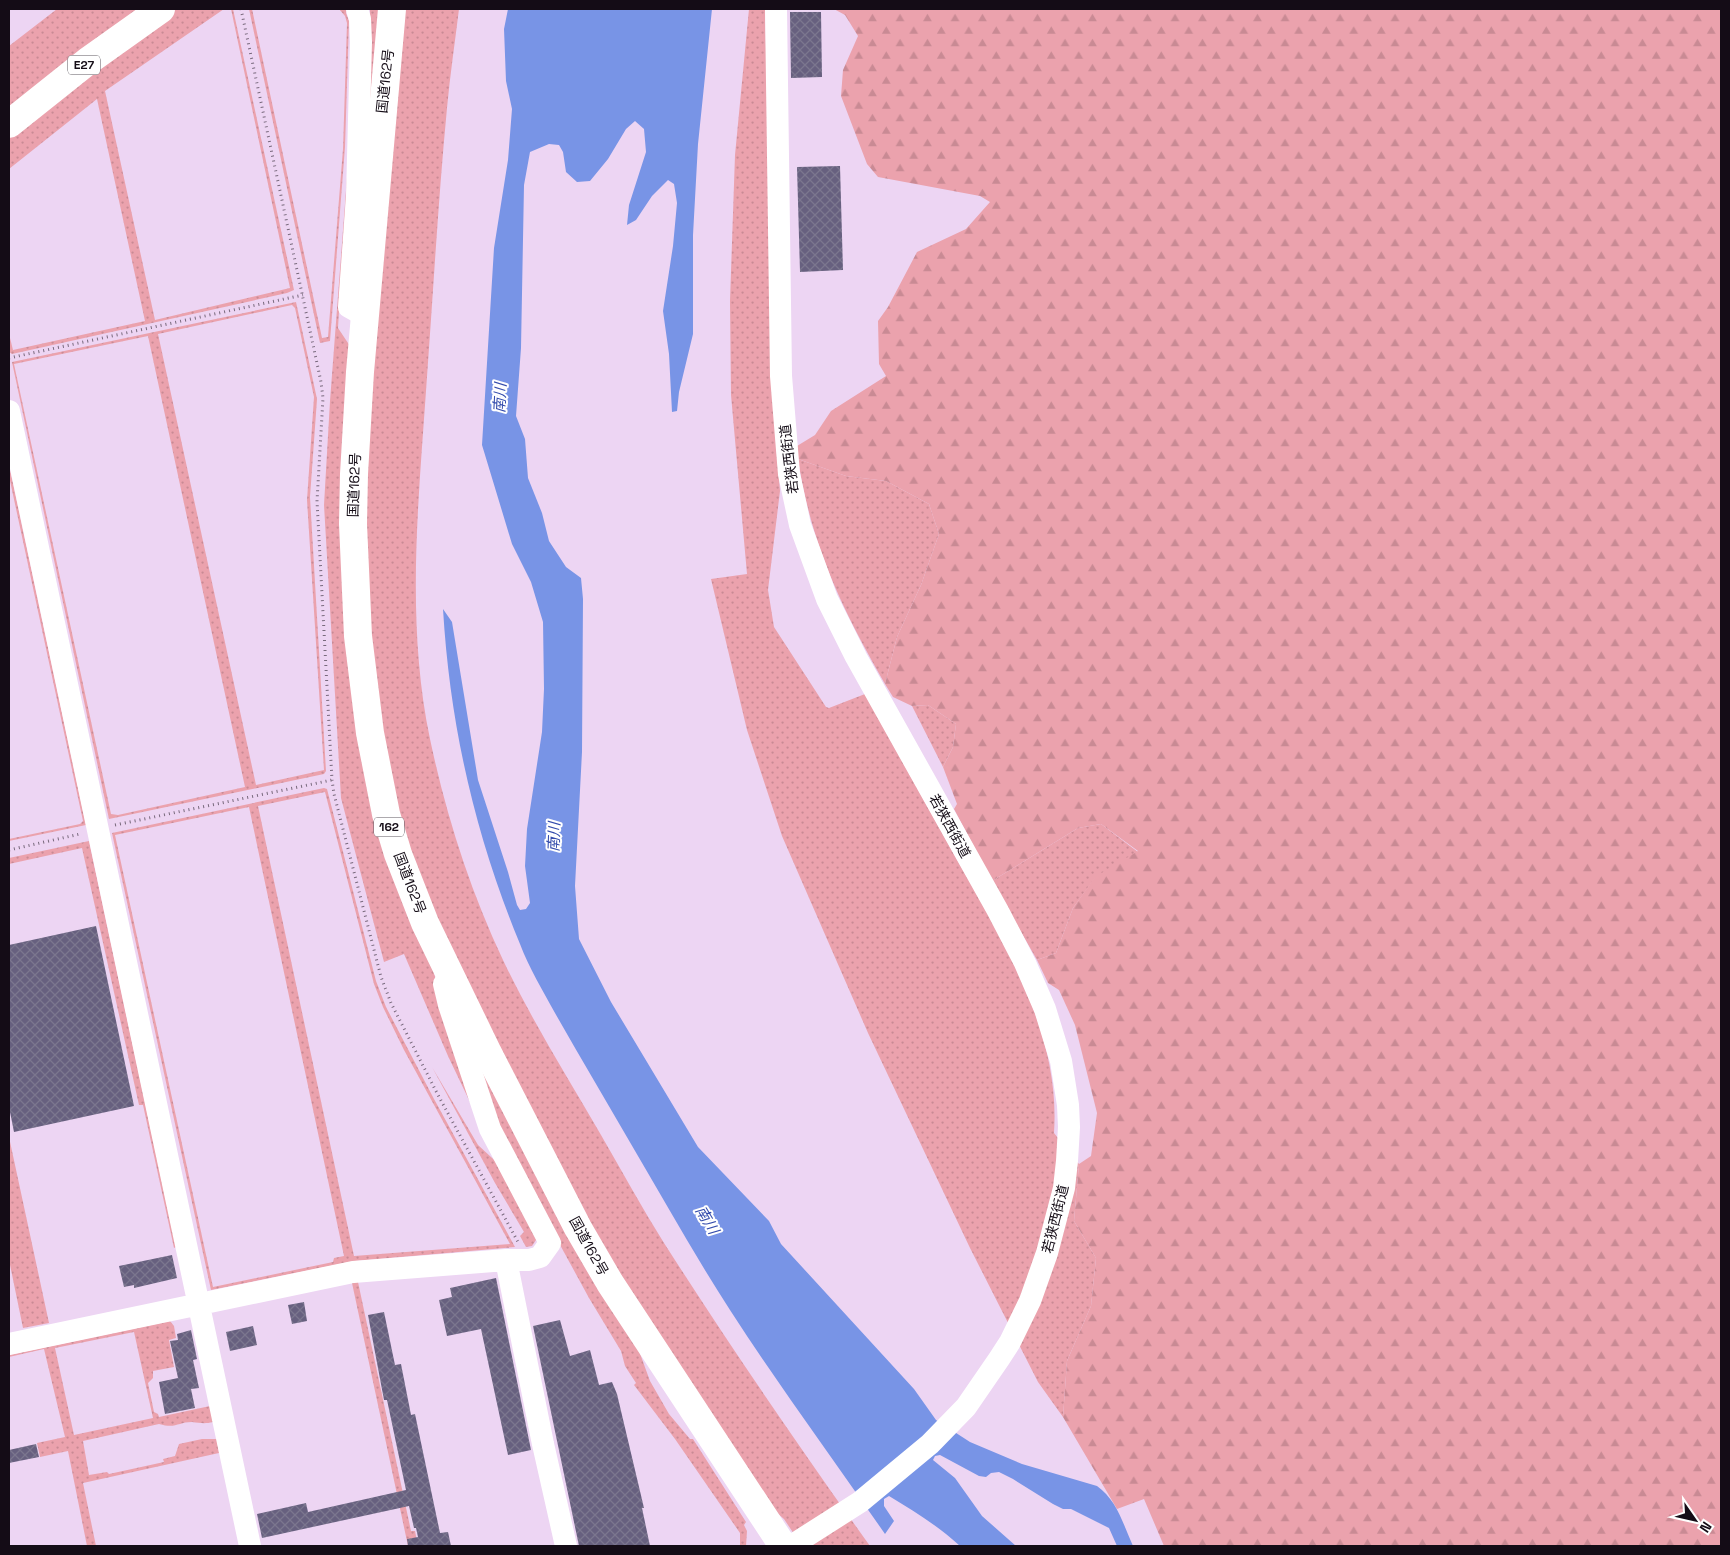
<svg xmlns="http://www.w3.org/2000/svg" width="1730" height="1555" font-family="'Space Grotesk','Noto Sans JP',sans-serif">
	<defs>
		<pattern id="grass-dots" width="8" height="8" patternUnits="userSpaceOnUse" patternTransform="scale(1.25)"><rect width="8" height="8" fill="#eba2ad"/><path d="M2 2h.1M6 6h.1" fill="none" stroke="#c98a94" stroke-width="1.8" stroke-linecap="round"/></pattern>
		<pattern id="forest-firs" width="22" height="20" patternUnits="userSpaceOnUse" patternTransform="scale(1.25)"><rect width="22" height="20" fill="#eba2ad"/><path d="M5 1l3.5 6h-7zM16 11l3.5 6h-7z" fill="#c98a94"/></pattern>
		<pattern id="building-cross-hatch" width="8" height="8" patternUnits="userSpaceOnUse" patternTransform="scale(1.25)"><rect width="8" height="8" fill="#67607f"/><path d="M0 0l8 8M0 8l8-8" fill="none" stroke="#7b768e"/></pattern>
	</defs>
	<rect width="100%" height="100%" fill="#edd5f3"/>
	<path fill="url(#grass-dots)" fill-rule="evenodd" d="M57 9H224L105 91 155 320 290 288 231 9H233L294 290 287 293 12 354 9 352V334L13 350 145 321 97 99 9 169V46Z
		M249 9H252L322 338 328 337 343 149 347 23 345 16 339 9H347L346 13 349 21 345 147 330 341 320 343Z
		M370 9H383L367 169Z
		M400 9H459C455 42 450 75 447 108 438 202 433 296 426 391 418 507 406 624 430 739 446 815 470 890 503 960 532 1021 568 1078 601 1135 622 1171 642 1208 664 1243 730 1346 799 1447 870 1546H802L784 1519 770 1507 619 1280 432 919 393 814 362 586 372 319Z
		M749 9H765L776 443 780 491 768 590 774 627 826 707 829 708 865 694C895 748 925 802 955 856 1003 940 1061 1032 1054 1133L1079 1164 1074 1221 1096 1258 1091 1306 1067 1361 1063 1417 1038 1382 970 1248 868 1033 782 836 747 730 711 579 747 574 731 395 730 301 735 155Z
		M349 151 338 328 354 352 347 607 442 1006 479 1121 448 1056 404 954 384 962 341 798 324 505 330 401Z
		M296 302 317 399 310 497 326 771 324 774 109 819 12 362ZM292 305 295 308 314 397 307 500 324 770 256 785 158 334ZM148 336 245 787 118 815 111 814 14 364Z
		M798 459 846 476 886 481 929 504 939 534 921 585 897 637 885 684C842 609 811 545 798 459Z
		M9 465 86 825 9 841V839L80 824 83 821 9 476Z
		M928 705 956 724 953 747 943 767 912 706Z
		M324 788 327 789 376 981 386 1007 434 1099 515 1247 355 1261 211 1290 112 833ZM325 792 374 984 383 1007 404 1050 510 1244 354 1256 258 806ZM249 807 344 1256 334 1258 333 1262 213 1287 115 835Z
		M1101 824 1138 852 1095 878 1073 908 1056 953 1037 960 992 881 1078 828Z
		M89 841 176 1247 174 1248 143 1105H139L82 848 9 864V858Z
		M457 1008 638 1348 650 1381 669 1414 690 1439H693L746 1522 744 1525 747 1531 746 1546H740V1533L675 1439 634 1385 636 1383 625 1366 621 1351 589 1298 493 1122Z
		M432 1067 478 1145 504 1169 538 1237 532 1246 526 1247 520 1236 524 1232 495 1183Z
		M9 1137 49 1323 23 1328 9 1260Z
		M358 1282 411 1531H415L418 1546H408L352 1283Z
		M170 1321 174 1326 176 1338 169 1340 174 1367 153 1371V1378L148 1383 154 1412 158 1414 159 1417 210 1406 213 1422C205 1424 200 1423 192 1422 178 1422 176 1429 159 1424L83 1441 89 1475 107 1472 109 1474 164 1462 163 1459 175 1456 179 1444 202 1439H217L219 1453 83 1483 96 1546H87L68 1451 40 1457 37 1443 65 1437 44 1349 9 1357V1355ZM134 1332 153 1418 74 1435 55 1348Z"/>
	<path fill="url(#forest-firs)" d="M834 9H1721V1546H1164L1144 1499 1117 1509 1063 1417 1067 1361 1091 1306 1096 1258 1074 1221 1079 1164 1091 1156 1097 1113 1075 1025 1059 990 1048 983 1037 960 1056 953 1073 908 1095 877 1138 851 1101 824 1078 828 992 881 954 809 957 804 943 767 953 747 956 724 928 705 912 706 893 697 885 684 897 637 921 585 939 534 929 504 886 481 846 476 798 459 797 446 815 435 831 411 886 376 879 364 878 321 888 307 917 252 966 229 990 202 980 196 878 177 867 164 841 96 843 70 858 36 845 15Z"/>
	<path fill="#7894e6" d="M508 9H712L698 144 693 235V334L679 392 677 411 672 412 669 354 663 311 673 246 677 203 674 184 668 180 652 196 636 220 627 225 629 205 646 152 644 129 635 121 626 129 608 159 590 181 577 182 566 172 563 152 559 145 549 144 530 152 524 185 521 348 516 416 525 439 528 478 542 513 549 541 566 567 581 578 583 599 582 752 575 886 579 939 611 1002 698 1147 769 1221 781 1244 914 1389 936 1420 970 1442 1022 1464 1097 1486C1117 1500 1123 1524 1133 1546H1117L1109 1528 1071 1509H1063L1053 1504 1013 1479 999 1472 991 1473 986 1477 979 1476 940 1455 935 1456 933 1460 955 1478 982 1516 1016 1546H960C937 1525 915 1512 889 1496L884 1499V1506L894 1521 885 1534C833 1459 779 1386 730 1310 695 1256 664 1200 631 1144 606 1101 580 1057 555 1013 543 991 529 968 520 944 475 835 450 726 443 609L452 622 478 780 508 872 517 905 520 910 526 909 530 903 525 866 527 829 542 732 544 689 543 622 531 582 512 544 482 445 494 248 508 160 512 109 506 81 504 29Z"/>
	<path fill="url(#building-cross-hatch)" d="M790 12H821L822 77 791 78Z
		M840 166 843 270 800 272 797 167Z
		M96 926 134 1106 14 1132 9 1107V945Z
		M172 1255 177 1278 134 1288V1285L124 1287 119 1266Z
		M496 1278 531 1450 508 1455 481 1329 447 1336 439 1300 452 1297 450 1288Z
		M304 1302 307 1321 292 1324 288 1305Z
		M384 1312 395 1365 401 1364 411 1415 415 1414 440 1533 448 1532 451 1546H408L407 1539 418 1537 416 1528H414L409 1506 262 1538 257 1514 306 1503 308 1512 406 1490 387 1400H384L368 1315Z
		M560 1320 570 1356 590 1350 599 1385 612 1382 617 1394 644 1508H642L650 1546H579L533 1326Z
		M253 1326 257 1345 230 1351 226 1332Z
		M191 1330 197 1359 193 1360 199 1388 191 1389 195 1408 165 1414 159 1382 178 1378 170 1341 178 1340 177 1334Z
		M36 1444 39 1457 9 1463V1450Z"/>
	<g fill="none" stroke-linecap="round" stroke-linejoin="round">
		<path stroke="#78697c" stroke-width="3" stroke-dasharray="1 4" stroke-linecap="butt" d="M241 9 321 382 323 398 317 501 332 780 334 794 381 977 391 1003 438 1095 518 1242
			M9 358 303 295
			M115 825 332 780
			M9 850 80 834"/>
		<path stroke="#fff" stroke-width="22" d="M357 9 360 19 361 42 357 196 349 307 365 316
			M776 9 781 376 789 474 800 525 827 599 856 657 998 911 1025 963 1045 1009 1061 1061 1068 1105 1069 1127 1067 1161 1064 1188 1047 1253 1030 1301 1010 1342 999 1359 966 1407 930 1444 860 1502 791 1546
			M9 411 250 1546
			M506 1260 543 1444 566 1546
			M9 1344 353 1272 506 1260H529L540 1257 550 1243 490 1129 449 1005 444 984 450 977"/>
		<path stroke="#fff" stroke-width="28" d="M392 9 360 372 354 474 353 524 358 636 370 733 386 814 398 854 425 923 488 1053 578 1228 610 1283 783 1546
			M9 124 88 61 161 9"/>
	</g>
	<g text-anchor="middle" stroke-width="4" stroke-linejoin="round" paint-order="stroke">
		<g fill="#fff" stroke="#5a555c" stroke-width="1">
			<rect x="68" y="55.5" width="32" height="19" rx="4"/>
			<rect x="374" y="817.5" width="30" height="19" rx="4"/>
		</g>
		<g font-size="12" font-weight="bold" fill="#140c16">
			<text x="84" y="69">E27</text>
			<text x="389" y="831">162</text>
		</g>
		<g font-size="14" fill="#140c16" stroke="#fff">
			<text transform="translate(385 81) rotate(-84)" y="5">国道162号</text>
			<text transform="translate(789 459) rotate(-97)" y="5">若狭西街道</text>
			<text transform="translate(354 485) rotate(-88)" y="5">国道162号</text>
			<text transform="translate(950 826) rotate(61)" y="5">若狭西街道</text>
			<text transform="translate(410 883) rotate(69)" y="5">国道162号</text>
			<text transform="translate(1055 1219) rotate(-76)" y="5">若狭西街道</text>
			<text transform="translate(589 1246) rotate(61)" y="5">国道162号</text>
		</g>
		<g font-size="15" font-style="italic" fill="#344cac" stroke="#fff">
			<text transform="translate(500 398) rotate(-87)" y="5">南川</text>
			<text transform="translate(554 837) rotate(-88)" y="5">南川</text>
			<text transform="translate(707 1220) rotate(59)" y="5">南川</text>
		</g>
	</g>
	<rect width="1730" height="1555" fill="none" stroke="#140c16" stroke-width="20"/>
	<g transform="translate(1695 1520) rotate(124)" stroke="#ffffff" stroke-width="4" paint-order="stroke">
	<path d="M0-4L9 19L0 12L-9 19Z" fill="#140c16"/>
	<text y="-8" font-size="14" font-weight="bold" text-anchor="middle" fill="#140c16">N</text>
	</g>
</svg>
